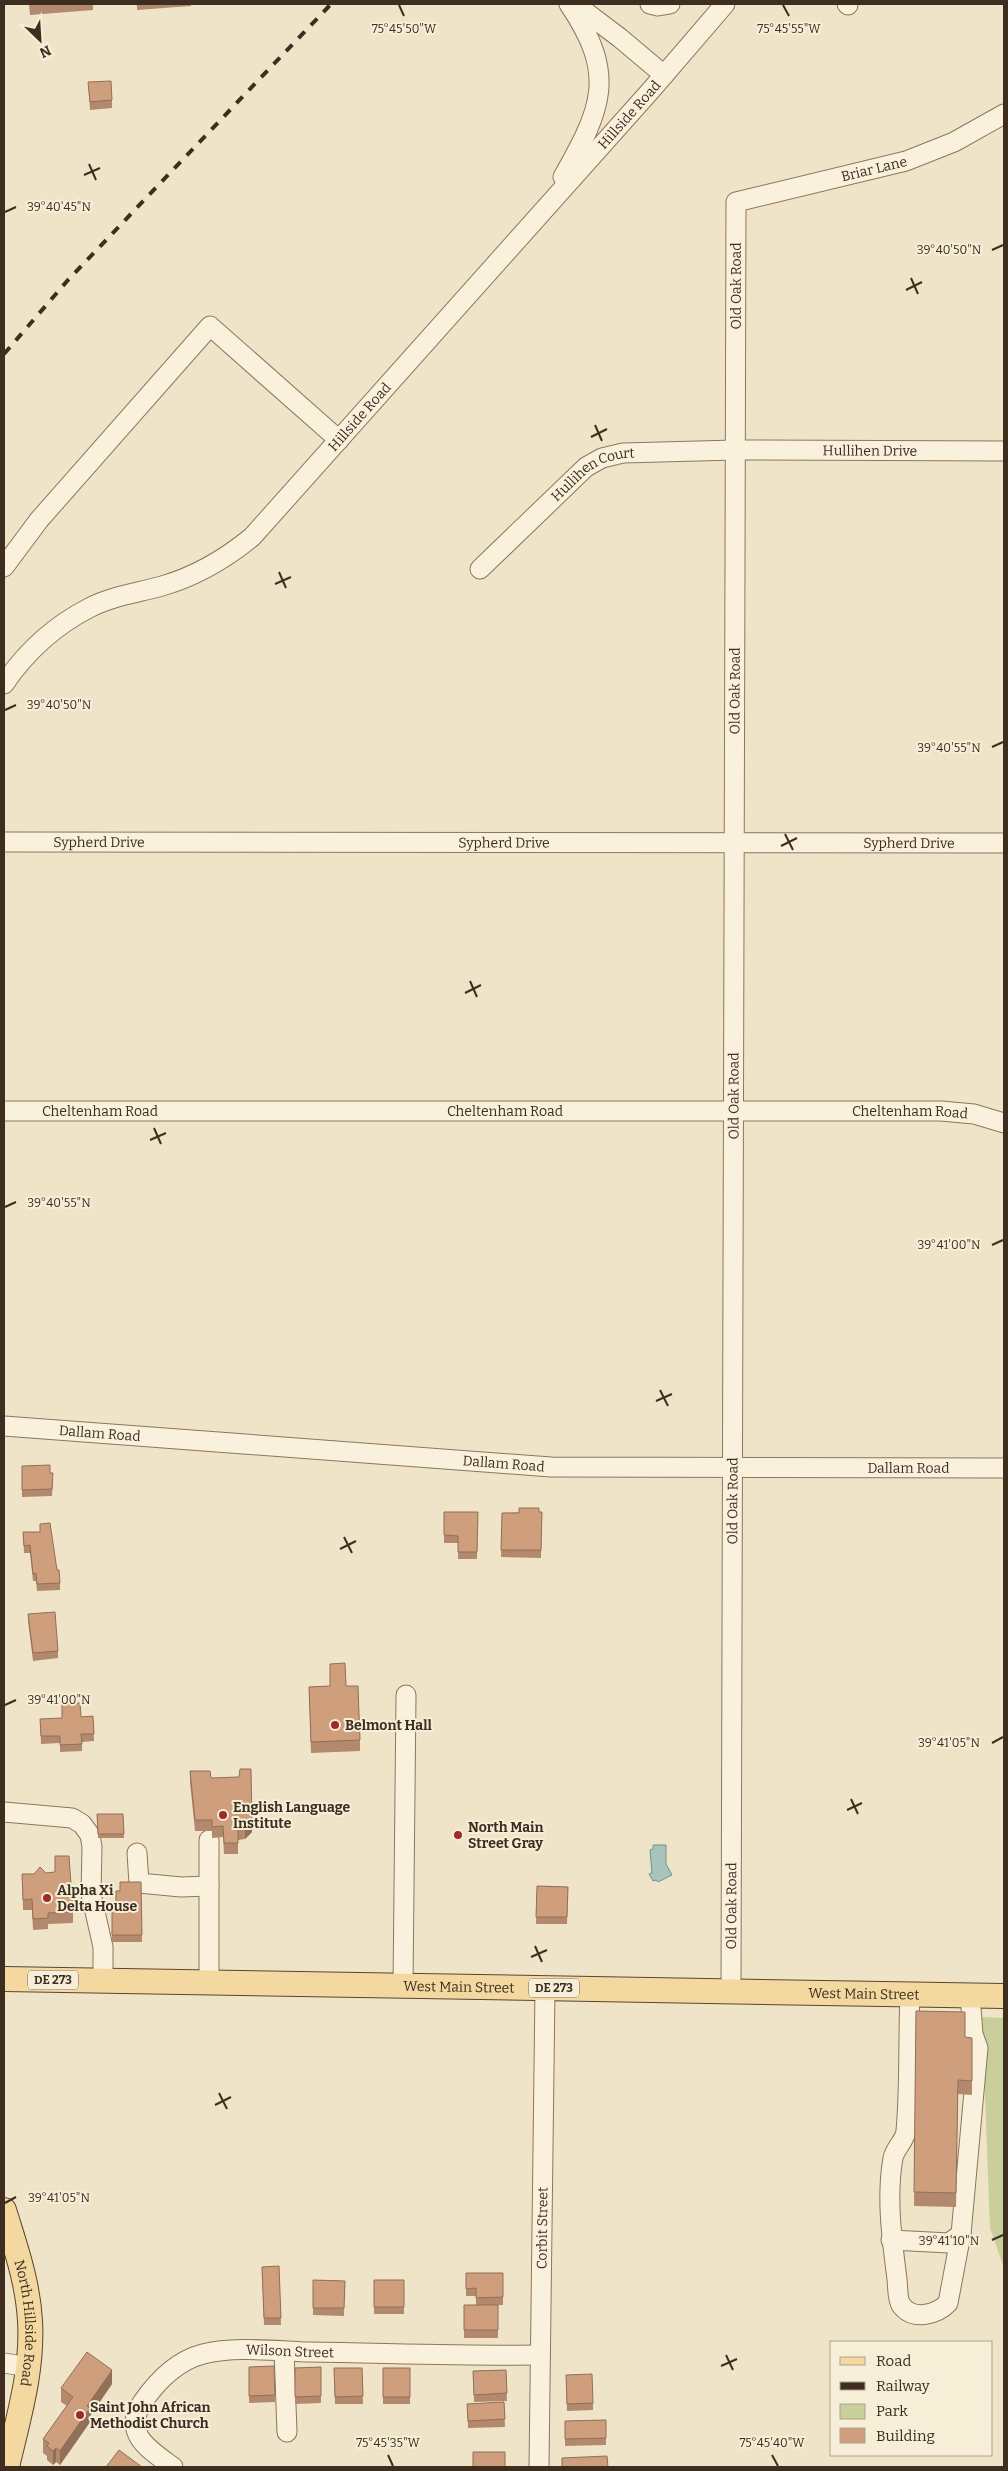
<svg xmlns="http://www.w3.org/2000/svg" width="1008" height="2471" font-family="Bitter,serif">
	<rect width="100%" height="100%" fill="#f0e4c8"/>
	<path fill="#c9cf9b" d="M982 2017 1004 2018V2268L990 2228Z"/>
	<path fill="#a9c4bc" stroke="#6f938a" d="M653 1845H666V1864L672 1875 658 1882 656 1880 653 1881 649 1874 652 1873 650 1850 653 1849Z"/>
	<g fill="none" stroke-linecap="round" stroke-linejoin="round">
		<g stroke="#8d765c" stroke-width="21">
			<g id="minor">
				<path d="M575 4 620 38 664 75"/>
				<path d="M650 4 658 6 670 4"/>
				<path d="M847 4 848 5"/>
				<path d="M563 177C602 108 617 75 569 4"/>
				<path d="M4 567 39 520 210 326 339 440"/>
				<path id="s1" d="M480 569 586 467 602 458 623 453 735 450 1004 451"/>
				<path id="s2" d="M4 684C26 652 54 626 89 608 112 596 137 593 162 586 197 576 225 559 252 537L652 89 725 4"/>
				<path id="s3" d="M4 842 1004 843"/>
				<path id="s4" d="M4 1111H941L974 1114 1004 1123"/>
				<path id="s5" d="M4 1426 551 1467 1004 1468"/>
				<path d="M4 1812 72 1818 82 1824 90 1835 92 1847 91 1894 103 1947V1981"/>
				<path d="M137 1853 139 1883 181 1887 209 1886"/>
				<path d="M209 1983V1840"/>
				<path d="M403 1986 406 1695"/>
				<path id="s6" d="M731 1991 736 202 906 161 954 142 1004 114"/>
				<path d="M910 1994C908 2040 910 2086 906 2131 905 2141 895 2148 893 2158 886 2197 892 2240 897 2279 898 2287 897 2298 901 2305 913 2321 936 2315 948 2303L961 2234"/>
				<path d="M891 2240 949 2243 961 2234 978 2048 973 2034 970 1995"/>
				<path d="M284 2351 287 2432"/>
				<path d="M4 2363 29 2367"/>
				<path id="s7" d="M173 2467C150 2450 122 2434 142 2403 157 2381 176 2361 203 2354 234 2346 277 2351 309 2352 386 2353 463 2356 540 2355"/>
				<path id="s8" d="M539 2467 545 1989"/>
			</g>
		</g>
		<g stroke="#5b4430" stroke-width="26">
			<g id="major">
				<path id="s9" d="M4 1979 1004 1996"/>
				<path id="s10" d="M4 2210C15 2246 28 2282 30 2321 33 2371 18 2419 7 2467"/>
			</g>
		</g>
		<use href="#minor" stroke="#faf1dc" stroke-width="19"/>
		<use href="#major" stroke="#f3d9a0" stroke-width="24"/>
		<path stroke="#3d2e20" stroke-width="4" stroke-dasharray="9 9" stroke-linecap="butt" d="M4 354 68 280 331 4"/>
	</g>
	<path fill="#b2896c" d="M29 4H93V10L30 15Z
		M137 4H191V6L137 10Z
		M88 82 112 100V108L90 110Z
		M22 1466 50 1473 53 1480 52 1496 22 1497Z
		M444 1512H478L477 1559H458V1543H444Z
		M542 1512 541 1558 501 1557 502 1513Z
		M23 1532 57 1570 60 1583V1590L37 1591 36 1581H33L30 1553H24Z
		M28 1614 58 1651V1658L33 1661 28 1621Z
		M330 1664 360 1740V1751L311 1753 309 1687 330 1686Z
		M74 1703 81 1717 93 1716 94 1741 82 1742V1751L60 1752V1743L41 1744 40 1719 62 1718Z
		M190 1771 211 1778 252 1832 245 1839 238 1840V1854H224L223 1837 212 1838V1831H195L190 1782Z
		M97 1814H123L124 1838H98Z
		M22 1874 73 1912V1923L48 1924V1929L33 1930 32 1910H23Z
		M141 1882 142 1942H112V1904H116L120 1891Z
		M537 1886 568 1887 567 1924H536Z
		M916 2011 965 2037 972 2038V2095L958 2094 956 2207 914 2206Z
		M279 2266 281 2325H264L262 2267Z
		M466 2273H503V2305H476V2296H466Z
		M313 2280 345 2281 344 2316 313 2315Z
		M374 2280H404V2314H374Z
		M464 2305H498V2338H464Z
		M274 2366 275 2402 249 2403V2367Z
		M321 2367V2403L295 2404V2368Z
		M334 2368H362L363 2404H335Z
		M383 2368H410V2404H383Z
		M506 2370 507 2401 474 2402 473 2371Z
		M566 2382 593 2403V2410L567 2411Z
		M112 2384 90 2416V2422L60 2465 56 2462 53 2465 47 2460V2456L43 2453V2439L67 2406 61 2402V2388Z
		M504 2402 505 2427 468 2428 467 2404Z
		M606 2420V2445L565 2446V2421Z"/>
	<path fill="#916f58" d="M252 1822V1832L245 1839V1828Z
		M112 2370V2384L90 2416V2422L60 2465V2451L87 2406Z
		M56 2448V2462L53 2465V2451Z"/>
	<path fill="#cf9f7d" stroke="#916f58" d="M111 81 112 100 90 102 88 82Z
		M50 1465V1473H53L52 1489 22 1490V1466Z
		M519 1508H539V1512H542L541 1550H501L502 1513H519Z
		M444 1512H478L477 1552H458V1536L444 1535Z
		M50 1523 57 1570H59L60 1583 37 1584 36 1573 33 1574 30 1545 24 1546 23 1532H40V1524Z
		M55 1612 58 1651 33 1653 28 1614Z
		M345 1663 346 1686H358L360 1740 311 1742 309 1687 330 1686V1664Z
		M74 1699V1703H80L81 1717 93 1716 94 1734H81L82 1744 60 1745V1736H41L40 1719 62 1718V1704H70V1700Z
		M240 1769H251L252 1822 245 1828 238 1829V1843H224L223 1826 212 1827V1820H195L190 1771H210L211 1778 239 1777Z
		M97 1814H123L124 1834H98Z
		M55 1856H69L73 1912 48 1913V1918L33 1919 32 1899 23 1900 22 1874H34L40 1867 46 1873 55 1872Z
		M120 1882H141L142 1935H112V1904H116V1891H120Z
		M537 1886 568 1887 567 1917H536Z
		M916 2011 965 2012V2037L972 2038V2081L958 2080 956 2193 914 2192Z
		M279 2266 281 2318H264L262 2267Z
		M466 2273H503V2297L476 2298V2288L466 2289Z
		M313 2280 345 2281 344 2308H313Z
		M374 2280H404V2307H374Z
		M464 2305H498V2330H464Z
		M87 2352 112 2370 87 2406 90 2408 60 2451 56 2448 53 2451 47 2446 49 2443 43 2439 73 2397 61 2388Z
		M274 2366 275 2395 249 2396V2367Z
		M321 2367V2396L295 2397V2368Z
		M334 2368H362L363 2396 335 2397Z
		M383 2368H410V2397H383Z
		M506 2370 507 2393 474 2395 473 2371Z
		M592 2374 593 2403 567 2404 566 2375Z
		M504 2402 505 2419 468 2421 467 2404Z
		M606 2420V2438L565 2439V2421Z
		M119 2450 142 2467H106Z
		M473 2452H505V2467H473Z
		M607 2456 608 2467H562V2458Z"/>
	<path fill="none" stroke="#3d2e20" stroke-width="2" d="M399 5 404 16M783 5 789 16M89 164 96 180M84 175 100 168M5 212 16 207M992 250 1003 245M911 278 918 294M906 290 922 282M595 425 602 441M591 437 607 429M279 572 286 588M275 584 291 577M5 710 16 705M992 747 1003 742M785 834 793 850M781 846 797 838M470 981 477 997M465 993 481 985M154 1128 161 1144M150 1140 166 1133M5 1207 16 1202M992 1245 1003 1240M660 1390 668 1406M656 1401 672 1394M344 1537 352 1553M340 1549 356 1541M5 1705 16 1700M992 1743 1003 1737M851 1799 858 1814M847 1810 862 1803M535 1946 542 1962M531 1957 547 1950M219 2093 227 2109M215 2105 231 2097M5 2203 16 2197M992 2240 1003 2235M726 2355 733 2370M721 2366 737 2359M388 2455 393 2466M772 2455 778 2466"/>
	<g fill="#9e2a2b" stroke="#f7eed8" stroke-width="2">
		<circle cx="335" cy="1725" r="5"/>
		<circle cx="223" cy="1815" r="5"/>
		<circle cx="458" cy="1835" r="5"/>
		<circle cx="47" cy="1898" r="5"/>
		<circle cx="80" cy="2415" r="5"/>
	</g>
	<g text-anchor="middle" stroke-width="4" stroke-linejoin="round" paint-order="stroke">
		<g fill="#f7eed8" stroke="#756857" stroke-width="1">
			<rect x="28" y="1970.5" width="50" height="19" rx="4"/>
			<rect x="529" y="1978.5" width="50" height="19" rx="4"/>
		</g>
		<g font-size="12" font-weight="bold" fill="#3d2e20">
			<text x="53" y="1984">DE 273</text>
			<text x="554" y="1992">DE 273</text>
		</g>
		<g font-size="14" fill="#3d2e20" stroke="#f7eed8">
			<text dy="5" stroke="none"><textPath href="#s2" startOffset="861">Hillside Road</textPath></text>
			<text dy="5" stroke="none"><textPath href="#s6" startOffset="1931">Briar Lane</textPath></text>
			<text dy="5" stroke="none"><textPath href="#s6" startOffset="1705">Old Oak Road</textPath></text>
			<text dy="5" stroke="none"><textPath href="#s2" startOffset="456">Hillside Road</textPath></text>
			<text dy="5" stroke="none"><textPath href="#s1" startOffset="434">Hullihen Drive</textPath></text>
			<text dy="5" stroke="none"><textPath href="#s1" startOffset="150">Hullihen Court</textPath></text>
			<text dy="5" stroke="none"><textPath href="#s6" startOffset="1300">Old Oak Road</textPath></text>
			<text dy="5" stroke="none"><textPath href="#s3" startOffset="95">Sypherd Drive</textPath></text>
			<text dy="5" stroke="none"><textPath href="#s3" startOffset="500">Sypherd Drive</textPath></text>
			<text dy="5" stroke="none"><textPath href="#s3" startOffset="905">Sypherd Drive</textPath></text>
			<text dy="5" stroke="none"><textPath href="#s6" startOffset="895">Old Oak Road</textPath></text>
			<text dy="5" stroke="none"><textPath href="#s4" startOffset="96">Cheltenham Road</textPath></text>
			<text dy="5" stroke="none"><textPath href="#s4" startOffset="501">Cheltenham Road</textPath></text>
			<text dy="5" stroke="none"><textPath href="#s4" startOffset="906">Cheltenham Road</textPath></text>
			<text dy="5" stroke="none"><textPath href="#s5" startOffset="96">Dallam Road</textPath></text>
			<text dy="5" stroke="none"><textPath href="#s5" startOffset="501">Dallam Road</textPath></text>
			<text dy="5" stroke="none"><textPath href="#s5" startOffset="906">Dallam Road</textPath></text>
			<text dy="5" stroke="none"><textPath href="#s6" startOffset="490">Old Oak Road</textPath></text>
			<text dy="5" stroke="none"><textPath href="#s6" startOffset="85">Old Oak Road</textPath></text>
			<text dy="5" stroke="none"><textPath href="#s9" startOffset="455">West Main Street</textPath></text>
			<text dy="5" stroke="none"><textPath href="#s9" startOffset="860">West Main Street</textPath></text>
			<text dy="5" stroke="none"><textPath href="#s8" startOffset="239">Corbit Street</textPath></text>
			<text dy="5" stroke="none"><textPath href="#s10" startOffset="116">North Hillside Road</textPath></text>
			<text dy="5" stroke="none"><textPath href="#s7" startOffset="249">Wilson Street</textPath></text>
		</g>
		<g font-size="14" font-weight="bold" fill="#3d2e20" stroke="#f7eed8" text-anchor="start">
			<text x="345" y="1730">Belmont Hall</text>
			<text x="233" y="1812">English Language<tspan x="233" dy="16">Institute</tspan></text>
			<text x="468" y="1832">North Main<tspan x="468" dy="16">Street Gray</tspan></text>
			<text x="57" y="1895">Alpha Xi<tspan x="57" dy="16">Delta House</tspan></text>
			<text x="90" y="2412">Saint John African<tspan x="90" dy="16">Methodist Church</tspan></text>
		</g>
	</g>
	<g font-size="12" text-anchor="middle" fill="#3d2e20" stroke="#f7eed8" stroke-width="4" stroke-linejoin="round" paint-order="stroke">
		<text x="404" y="33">75°45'50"W</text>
		<text x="789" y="33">75°45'55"W</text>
		<text x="59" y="211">39°40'45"N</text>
		<text x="949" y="254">39°40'50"N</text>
		<text x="59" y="709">39°40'50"N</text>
		<text x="949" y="752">39°40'55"N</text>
		<text x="59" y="1207">39°40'55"N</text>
		<text x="949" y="1249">39°41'00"N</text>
		<text x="59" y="1704">39°41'00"N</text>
		<text x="949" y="1747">39°41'05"N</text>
		<text x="59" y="2202">39°41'05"N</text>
		<text x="949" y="2245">39°41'10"N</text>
		<text x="388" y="2447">75°45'35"W</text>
		<text x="772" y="2447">75°45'40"W</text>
	</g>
	<rect width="1008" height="2471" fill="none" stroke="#3d2e20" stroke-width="10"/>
	<rect x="830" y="2341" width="162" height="115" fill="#f7eed8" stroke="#ada18e"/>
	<rect x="840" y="2357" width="25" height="8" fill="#f3d9a0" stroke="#ada18e"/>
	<text x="876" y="2366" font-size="15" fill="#3d2e20">Road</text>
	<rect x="840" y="2382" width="25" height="8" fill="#3d2e20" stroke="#ada18e"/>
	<text x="876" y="2391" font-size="15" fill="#3d2e20">Railway</text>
	<rect x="840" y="2404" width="25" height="15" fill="#c9cf9b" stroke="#ada18e"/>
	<text x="876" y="2416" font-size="15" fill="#3d2e20">Park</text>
	<rect x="840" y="2428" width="25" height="15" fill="#cf9f7d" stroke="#ada18e"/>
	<text x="876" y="2441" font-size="15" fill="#3d2e20">Building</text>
	<g transform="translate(40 40) rotate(155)" stroke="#f7eed8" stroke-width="4" paint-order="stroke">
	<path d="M0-4L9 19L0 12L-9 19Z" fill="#3d2e20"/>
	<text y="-8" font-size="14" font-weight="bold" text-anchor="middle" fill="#3d2e20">N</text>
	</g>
</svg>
